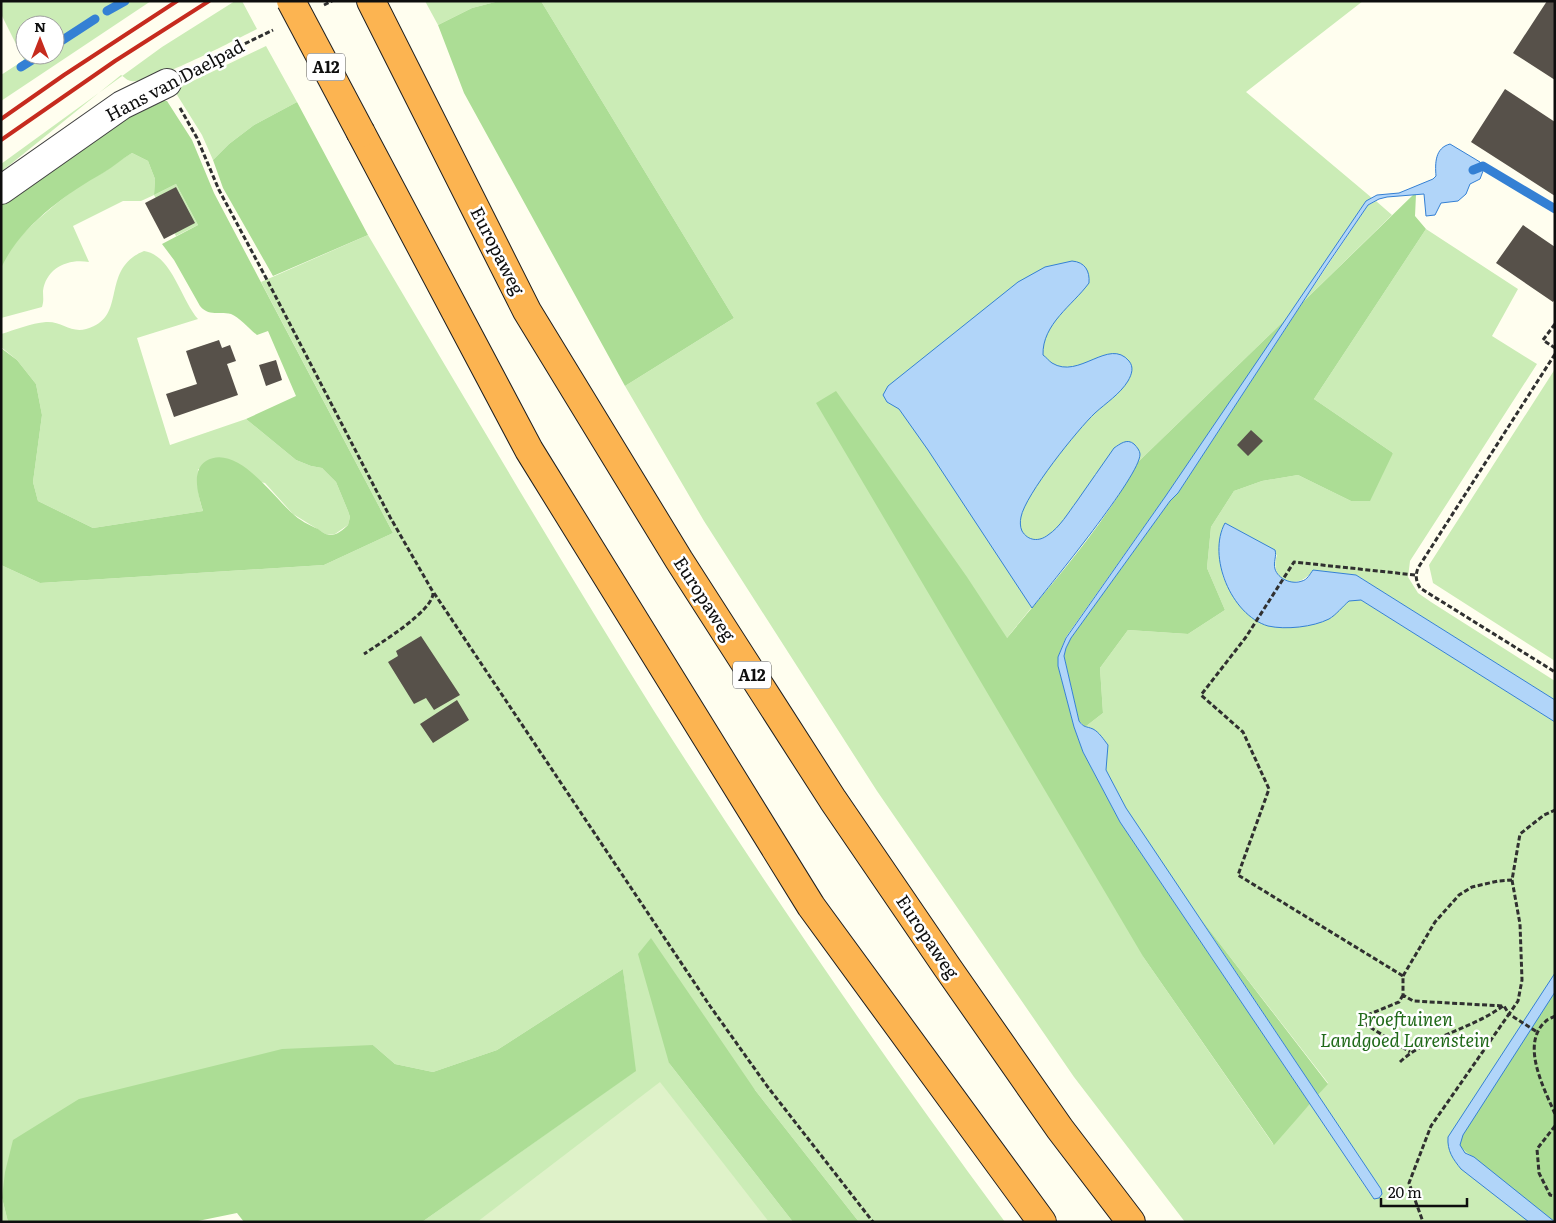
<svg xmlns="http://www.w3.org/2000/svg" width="1556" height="1223" font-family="Literata,serif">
	<rect width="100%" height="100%" fill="#fffeef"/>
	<path fill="#cbecb6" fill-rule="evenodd" d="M1 1H151L1 101V75L24 60 1 14ZM25 25H55V55H25Z
		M235 1H242L257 29C234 40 151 85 131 81 128 81 124 77 121 75L1 172V164L162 47Z
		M425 1H499L472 8 438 25Z
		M541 1H1363L1246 92 1372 198 1366 201 1288 317 1138 462 1086 540 1007 638 1144 958 1273 1144 1310 1104 1373 1198 1381 1189 1318 1095 1328 1083 1185 899 1126 808 1106 770V762L1093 729 1085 727 1103 713 1100 668 1128 630 1188 634 1225 610 1207 568 1211 527 1234 491 1262 481 1298 475 1351 501 1393 453 1314 399 1426 229 1518 289 1492 336 1537 364 1410 561 1408 577 1418 593 1431 602 1555 681V700L1356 575 1313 570C1298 592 1268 582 1277 555L1222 529 1219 544 1220 561 1223 577 1231 593 1241 606 1300 626 1331 618 1349 600H1361L1555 722V973L1448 1137 1552 1222H1185L1074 1077 877 791 704 521 625 386 734 318Z
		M266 46 297 102 254 125 229 144 213 160 202 135 174 90Z
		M132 153 148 161 155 179 154 195 141 201H123L73 226 89 262C68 258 46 268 43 291 43 297 44 301 42 307L1 318C1 305 0 281 1 268 7 240 63 198 86 181 93 177 100 175 107 170 115 164 123 158 132 153Z
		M176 184 198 225 176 236 154 195Z
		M1376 201 1392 215 1303 302 1368 205Z
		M368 235C462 394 556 554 654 711 765 885 882 1056 1005 1222H859L755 1090 669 1063 793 1222H422L635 1071 623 969 497 1050 433 1072 395 1064 373 1045 2 1198 8 1222H1V565L40 583 324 565 393 533 261 282Z
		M144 251C172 255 181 300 198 319L137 338 170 445 246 419 296 460 311 466 322 468 336 482 348 511 350 517 348 525 335 534 327 535 293 514 265 483 198 469C197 485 198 497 203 511L93 528 38 501 33 482 42 415 36 384 17 360 1 347V334C15 330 31 323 46 322 65 321 72 337 94 326 125 312 102 268 144 251Z
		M1555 369V661L1433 583 1429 565Z"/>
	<path fill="#acdd95" d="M499 1H541L734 318 625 386 464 93 438 25 472 8Z
		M151 101H167L192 140 214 193 393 533 324 565 40 583 1 565V348L17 360 36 384 42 415 33 482 38 501 93 528 203 511C199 497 190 471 206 461 236 443 273 496 292 513 299 520 309 525 318 529 321 531 325 534 328 535 336 536 343 530 348 525L350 517 348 511 336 482 322 468 311 466 296 460 246 419 296 396 268 331 257 335C249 329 239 317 231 314 219 311 209 317 200 306L174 260 162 244 198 225 176 184 154 195 155 179 148 161 132 153C122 159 113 167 103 173 65 194 20 227 1 268V200Z
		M297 102 368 235 273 276 223 188 213 160 229 144 254 125Z
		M1416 194 1415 216 1426 229 1314 399 1393 453 1370 501H1351L1298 475 1262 481 1234 491 1211 527 1207 568 1225 610 1188 634 1128 630 1100 668 1103 713 1085 727 1079 721 1064 656 1066 648 1071 638 1170 501 1178 493 1303 302 1413 195Z
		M1288 317 1165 497 1066 637 1058 657V666L1074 727 1083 752 1120 822 1310 1104 1274 1145 1144 958 816 403 836 391 967 577 1007 638C1053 582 1104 526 1138 462Z
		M1200 918 1328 1084 1318 1095Z
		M651 938 755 1090 859 1222H793L669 1063 638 954Z
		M623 969 636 1071 422 1222H244L237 1213 193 1222H8L2 1198 5 1172 13 1140 79 1099 282 1049 373 1045 395 1064 433 1072 497 1050Z
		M1555 973V1222H1552L1448 1137Z"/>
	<path fill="#dff2c9" d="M660 1082 769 1222H477Z"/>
	<path fill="#b1d5f9" stroke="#3480d4" d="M1450 144 1480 162 1483 171 1480 179 1470 184 1466 194 1458 201 1441 203 1435 215 1426 216 1424 194 1387 197 1379 199 1368 205 1327 265 1178 493 1170 501 1071 638 1066 648 1064 656 1079 721C1084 728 1086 726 1093 729 1099 732 1104 740 1108 745L1106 770 1126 808 1381 1189 1382 1194 1379 1198 1374 1199 1120 822 1083 752 1074 727 1058 666V657L1066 638 1165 497 1366 201 1377 195 1399 193 1433 179 1436 176C1435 163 1435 148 1450 144Z
		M1072 261C1085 262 1090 271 1089 283 1073 305 1042 324 1043 355 1046 357 1049 361 1052 363 1079 380 1109 337 1129 361 1134 367 1132 374 1128 381 1120 394 1106 403 1095 413 1078 429 1025 495 1021 517 1020 521 1020 527 1022 531 1028 541 1039 542 1048 535 1060 527 1068 513 1077 501 1089 483 1102 466 1114 448 1120 444 1127 438 1134 444 1137 447 1140 451 1140 454 1141 475 1049 586 1032 608L928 450 899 409 887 402 883 395 888 386 1018 282 1045 267Z
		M1225 523 1275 550C1277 556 1273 562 1275 569 1278 579 1292 585 1302 581 1307 580 1310 574 1313 570L1356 575 1555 700V722L1361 600 1349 601C1343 606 1336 615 1329 619 1313 627 1286 630 1268 626 1231 615 1207 556 1225 523Z
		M1555 973V992L1463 1135 1460 1145 1465 1153 1474 1157 1555 1222H1529L1461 1169C1453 1159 1447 1151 1448 1137Z"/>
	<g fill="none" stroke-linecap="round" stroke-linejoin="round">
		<path stroke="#3480d4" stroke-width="9" d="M107 11 125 1
			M55 45 95 19
			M21 67 40 55
			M1473 170 1483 166 1555 209"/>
	</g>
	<path fill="#57514a" d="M1547 1H1555V80L1513 53Z
		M1505 89 1555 122V196L1471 142Z
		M176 187 195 223 164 239 145 203Z
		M1523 225 1555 247V299L1553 302 1496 263Z
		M219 340 222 348 230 345 236 361 227 364 238 395 174 417 166 394 197 384 186 351Z
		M276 360 282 380 266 386 259 365Z
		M1251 430 1263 441 1248 456 1237 445Z
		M421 636 460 695 434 710 426 698 414 704 388 662 398 656 396 651Z
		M457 700 469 720 433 743 420 724Z"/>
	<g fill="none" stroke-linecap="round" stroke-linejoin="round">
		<g stroke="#414141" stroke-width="30">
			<path id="minor" d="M1 190 122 105 167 83"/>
		</g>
		<g stroke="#1f1f1f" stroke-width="30">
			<path id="highway" d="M371 1 527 311 679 560 833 800 947 967 1060 1129 1131 1222
				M361 133 529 450 811 906 1042 1222"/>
		</g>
		<path stroke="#303030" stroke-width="3" stroke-dasharray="5 2.5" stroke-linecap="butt" d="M324 5 332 1
			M191 70 273 30
			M180 108 197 138 219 190 265 276 390 517 433 592C435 610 379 644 364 654
			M1555 324 1543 340 1555 348
			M1555 354 1418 568C1415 576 1416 581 1420 588L1555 672
			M1415 575 1294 562 1246 637 1201 695 1243 732 1269 789 1238 875 1403 976V995L1413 1001 1504 1006 1509 1014 1431 1126 1409 1183 1423 1222
			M434 593 710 1006 767 1086 873 1222
			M1512 880 1520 924 1522 980 1518 1001 1509 1014 1537 1032
			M1403 976 1435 922 1459 895 1472 887 1498 881 1512 880 1520 834 1544 815 1555 810
			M1403 995 1399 1002 1365 1016 1363 1019 1365 1024 1410 1052
			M1555 1016C1552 1018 1547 1019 1545 1022 1520 1045 1545 1090 1555 1114
			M1400 1062C1426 1037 1472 1029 1503 1006
			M1555 1126 1537 1149 1539 1173 1550 1195 1555 1196"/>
		<use href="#minor" stroke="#fff" stroke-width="28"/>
		<use href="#highway" stroke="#fcb451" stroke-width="28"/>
		<path stroke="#c62b1e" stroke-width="4" d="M1 119 64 75 177 1
			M1 140 115 61 209 1"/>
		<g stroke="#1f1f1f" stroke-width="30" stroke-linecap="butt">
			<path id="highway-bridge" d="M291 1 361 133"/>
		</g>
		<use href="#highway-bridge" stroke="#fcb451" stroke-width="28"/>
	</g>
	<g text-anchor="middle" stroke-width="5" stroke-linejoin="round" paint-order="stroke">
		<g fill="#fff" stroke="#565656" stroke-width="1">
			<rect x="307" y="53.5" width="38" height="27" rx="4"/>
			<rect x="733" y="661.5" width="38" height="27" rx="4"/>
		</g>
		<g font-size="16" font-weight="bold" fill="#0e0e0e">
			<text x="326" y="73">A12</text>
			<text x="752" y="681">A12</text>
		</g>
		<g font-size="18" fill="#0e0e0e" stroke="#fff">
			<text transform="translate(175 81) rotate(-28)" y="6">Hans van Daelpad</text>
			<text transform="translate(497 251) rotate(63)" y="6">Europaweg</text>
			<text transform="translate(704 599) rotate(57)" y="6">Europaweg</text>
			<text transform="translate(927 937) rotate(56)" y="6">Europaweg</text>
		</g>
		<g font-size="18" font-style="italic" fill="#216a1a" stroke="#fff">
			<text x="1405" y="1026">Proeftuinen<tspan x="1405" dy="21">Landgoed Larenstein</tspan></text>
		</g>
	</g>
	<rect width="1556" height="1223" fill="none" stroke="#0e0e0e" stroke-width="5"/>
	<g transform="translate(40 40)"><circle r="24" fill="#ffffff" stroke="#9f9f9f"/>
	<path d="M0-4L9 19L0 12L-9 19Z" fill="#c62b1e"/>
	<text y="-8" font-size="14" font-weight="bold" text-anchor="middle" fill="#0e0e0e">N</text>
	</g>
	<path d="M1381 1198v8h86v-8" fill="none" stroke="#0e0e0e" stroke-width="2.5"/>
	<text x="1388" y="1198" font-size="15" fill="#0e0e0e" stroke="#ffffff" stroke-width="4" paint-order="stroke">20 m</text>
</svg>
